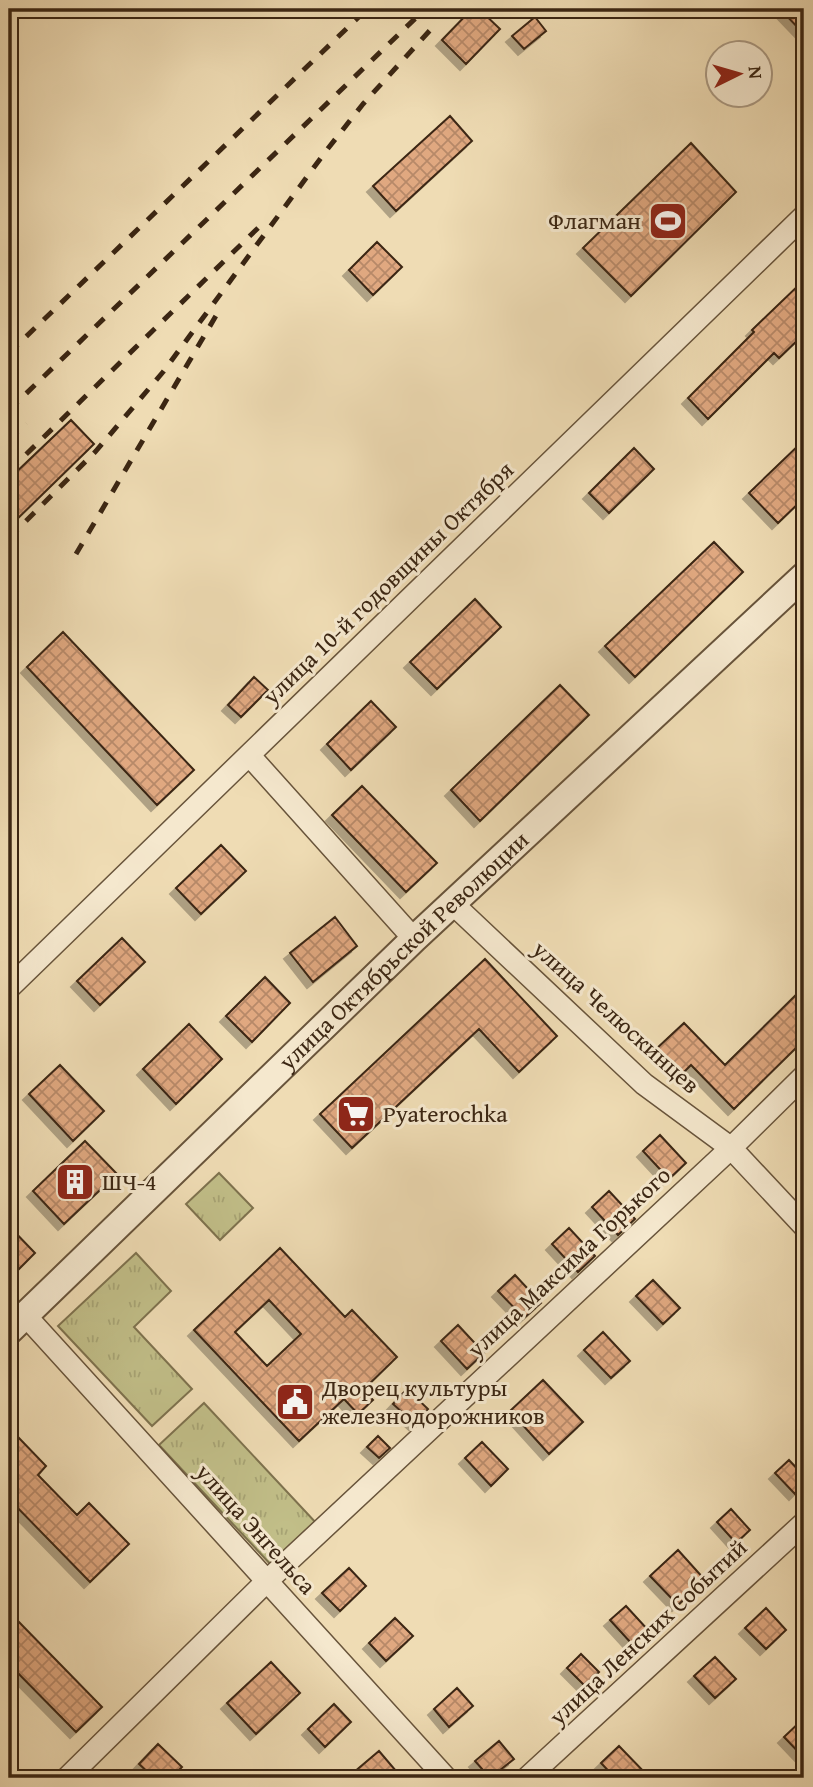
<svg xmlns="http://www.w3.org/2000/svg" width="813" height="1787" font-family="'Gentium Book Plus',serif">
	<defs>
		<pattern id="grass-tufts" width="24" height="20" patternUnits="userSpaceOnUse" patternTransform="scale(1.75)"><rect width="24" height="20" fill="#c1be88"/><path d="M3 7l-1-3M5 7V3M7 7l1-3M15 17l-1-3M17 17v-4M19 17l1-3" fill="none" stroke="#a7a374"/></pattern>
		<pattern id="building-cross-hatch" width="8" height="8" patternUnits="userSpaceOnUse" patternTransform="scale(1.75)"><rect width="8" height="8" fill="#e0a880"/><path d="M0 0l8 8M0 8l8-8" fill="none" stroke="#b78968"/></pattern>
		<filter id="shadow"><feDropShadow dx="-6" dy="6" stdDeviation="0" flood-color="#0004"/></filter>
	</defs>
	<rect width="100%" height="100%" fill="#efdcb4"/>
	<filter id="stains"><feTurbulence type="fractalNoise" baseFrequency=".00286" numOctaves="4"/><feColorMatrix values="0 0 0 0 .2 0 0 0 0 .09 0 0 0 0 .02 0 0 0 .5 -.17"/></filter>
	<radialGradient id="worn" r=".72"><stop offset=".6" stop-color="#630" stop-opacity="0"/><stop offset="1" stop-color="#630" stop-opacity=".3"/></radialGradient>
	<path fill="url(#grass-tufts)" stroke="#7e724e" stroke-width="2" d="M219 1173 253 1208 220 1240 186 1204Z
		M136 1253 171 1291 134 1327 192 1389 152 1426 58 1326Z
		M204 1403 318 1525 273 1567 159 1445Z"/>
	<path fill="url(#building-cross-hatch)" stroke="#3b2613" stroke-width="2" fill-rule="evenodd" filter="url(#shadow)" d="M472 9H479L500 29 466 64 442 40Z
		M780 9H804V34Z
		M535 17 546 31 524 49 512 36Z
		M450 116 472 141 396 211 373 186Z
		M691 143 736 192 631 296 583 248Z
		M377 242 402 267 373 295 349 270Z
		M804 280V334L779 358 774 353 708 419 688 398 754 332 752 330Z
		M71 420 94 444 9 527V479Z
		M804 440V498L778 523 749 493Z
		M634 448 654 469 609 513 589 493Z
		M714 542 743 572 635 677 605 646Z
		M475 599 501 627 437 689 410 662Z
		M63 632 194 770 157 805 27 667Z
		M254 677 268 690 241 717 228 705Z
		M560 685 589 715 480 821 451 790Z
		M371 701 396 727 351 770 327 744Z
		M362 786 437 863 406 892 332 815Z
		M221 845 246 871 201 914 176 888Z
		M335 917 357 946 313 982 290 953Z
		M122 938 145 962 100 1005 77 981Z
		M485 959 557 1036 519 1072 479 1029 352 1148 320 1114Z
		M265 977 290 1003 252 1042 226 1016Z
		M804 987V1040L734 1109 691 1065 680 1076 655 1050 684 1023 725 1065Z
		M189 1024 222 1059 176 1104 143 1069Z
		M60 1065 104 1111 73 1141 29 1094Z
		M660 1135 686 1163 669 1179 643 1151Z
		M85 1141 117 1174 64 1224 33 1191Z
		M609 1191 635 1219 618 1235 592 1207Z
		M9 1226 35 1253 9 1279Z
		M569 1228 595 1256 578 1272 552 1244Z
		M280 1248 345 1317 352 1310 397 1357 363 1390 373 1400 358 1414 344 1399 299 1441 194 1330ZM269 1300 301 1334 267 1366 235 1332Z
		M515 1275 541 1303 524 1318 498 1291Z
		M653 1280 680 1308 663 1324 636 1296Z
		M458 1325 484 1353 467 1369 441 1341Z
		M603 1332 630 1361 611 1378 584 1350Z
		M543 1380 583 1422 549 1454 510 1411Z
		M407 1389 428 1409 415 1424 393 1404Z
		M378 1436 390 1448 379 1458 367 1447Z
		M18 1437 46 1466 38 1475 77 1515 89 1503 129 1544 90 1582 9 1499V1446Z
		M482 1442 508 1469 491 1486 465 1458Z
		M789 1460 804 1476V1485L795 1494 775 1473Z
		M731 1509 750 1530 736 1543 717 1522Z
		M678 1550 705 1580 678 1605 650 1576Z
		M349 1568 366 1586 340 1611 322 1593Z
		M626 1606 648 1630 632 1644 610 1620Z
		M766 1608 786 1630 766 1649 745 1628Z
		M395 1618 413 1636 386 1661 369 1643Z
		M16 1619 102 1707 76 1732 9 1664V1626Z
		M581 1654 599 1672 585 1686 567 1668Z
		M715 1657 736 1679 715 1698 694 1676Z
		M271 1662 300 1693 256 1734 227 1703Z
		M457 1688 473 1706 449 1727 434 1709Z
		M334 1704 351 1722 325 1747 308 1729Z
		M804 1718V1758L784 1737Z
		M499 1741 514 1759 490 1778 475 1761Z
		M158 1744 182 1767 171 1778H154L139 1764Z
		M619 1746 650 1778H615L601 1763Z
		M379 1751 402 1778H347Z"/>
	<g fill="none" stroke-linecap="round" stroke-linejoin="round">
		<g stroke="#68543b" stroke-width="24">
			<path id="minor" d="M249 755 414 939
				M453 904 644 1084 731 1148 804 1226
				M9 988 804 216
				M25 1315 446 1778
				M67 1778 268 1580 731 1148 804 1076
				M527 1778 804 1523"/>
		</g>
		<g stroke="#68543b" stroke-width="30">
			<g id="tertiary">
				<path id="s1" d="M9 1331 414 939 804 576"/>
			</g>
		</g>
		<use href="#minor" stroke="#f5e8ce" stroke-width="21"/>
		<use href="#tertiary" stroke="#f5e8ce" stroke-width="26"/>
		<path stroke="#3b2613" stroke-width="5" stroke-dasharray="12 12" stroke-linecap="butt" d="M9 353 367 9
			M9 410 425 9
			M9 440 26 423
			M9 471 259 227
			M9 538 96 451 163 372 326 151 363 104 433 27
			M76 554 217 314"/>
	</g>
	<defs>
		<g id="stadium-square" transform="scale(2.0125)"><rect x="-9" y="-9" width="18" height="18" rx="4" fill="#8f2418" stroke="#f5e8ce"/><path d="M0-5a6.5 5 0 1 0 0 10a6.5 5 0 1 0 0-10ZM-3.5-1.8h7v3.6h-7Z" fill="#fff"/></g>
		<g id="supermarket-square" transform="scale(2.0125)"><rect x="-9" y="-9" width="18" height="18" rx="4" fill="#8f2418" stroke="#f5e8ce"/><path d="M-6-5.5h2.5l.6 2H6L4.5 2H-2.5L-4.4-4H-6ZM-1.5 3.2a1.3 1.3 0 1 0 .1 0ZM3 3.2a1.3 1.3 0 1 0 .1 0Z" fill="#fff"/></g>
		<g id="building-square" transform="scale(2.0125)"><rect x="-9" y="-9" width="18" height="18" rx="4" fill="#8f2418" stroke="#f5e8ce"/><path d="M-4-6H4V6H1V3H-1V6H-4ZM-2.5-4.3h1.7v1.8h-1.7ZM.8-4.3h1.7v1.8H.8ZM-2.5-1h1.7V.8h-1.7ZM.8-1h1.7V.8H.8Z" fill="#fff"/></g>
		<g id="civic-square" transform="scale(2.0125)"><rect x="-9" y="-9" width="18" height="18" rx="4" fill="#8f2418" stroke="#f5e8ce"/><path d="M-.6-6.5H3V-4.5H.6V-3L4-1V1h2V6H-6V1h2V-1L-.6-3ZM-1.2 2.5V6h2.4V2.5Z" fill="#fff"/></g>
	</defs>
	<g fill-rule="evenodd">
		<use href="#stadium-square" x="668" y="221"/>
		<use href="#supermarket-square" x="356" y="1114"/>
		<use href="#building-square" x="75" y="1182"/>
		<use href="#civic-square" x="295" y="1402"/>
	</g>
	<g text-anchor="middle" stroke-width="6" stroke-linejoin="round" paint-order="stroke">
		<g font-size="24" fill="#3b2613" stroke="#f5e8ce" text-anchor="start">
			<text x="641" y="229" text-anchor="end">Флагман</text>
			<text x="383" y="1122">Pyaterochka</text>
			<text x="102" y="1190">ШЧ-4</text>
			<text x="322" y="1396">Дворец культуры<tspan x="322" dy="28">железнодорожников</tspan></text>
		</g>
		<g font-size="24" fill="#3b2613" stroke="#f5e8ce">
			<text transform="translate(388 583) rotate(-44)" y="8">улица 10-й годовщины Октября</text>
			<text dy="8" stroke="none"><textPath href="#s1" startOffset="548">улица Октябрьской Революции</textPath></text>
			<text transform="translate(616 1017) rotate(42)" y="8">улица Челюскинцев</text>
			<text transform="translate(569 1262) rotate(-43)" y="8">улица Максима Горького</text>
			<text transform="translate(256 1529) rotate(48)" y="8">улица Энгельса</text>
			<text transform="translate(648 1632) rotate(-43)" y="8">улица Ленских Событий</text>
		</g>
	</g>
	<rect width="813" height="1787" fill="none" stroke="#efdcb4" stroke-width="35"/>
	<rect x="10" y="10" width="792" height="1766" fill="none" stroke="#3b2613" stroke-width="3.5"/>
	<rect x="18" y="18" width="778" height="1752" fill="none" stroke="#3b2613" stroke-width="2"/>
	<g transform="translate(739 74) rotate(85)"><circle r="33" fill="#f5e8ce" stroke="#ab9a83" stroke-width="2"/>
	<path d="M0-5L12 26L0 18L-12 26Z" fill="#8f2418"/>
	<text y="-10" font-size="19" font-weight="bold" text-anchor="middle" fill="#3b2613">N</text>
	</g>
	<rect width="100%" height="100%" filter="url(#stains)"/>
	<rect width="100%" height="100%" fill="url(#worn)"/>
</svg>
